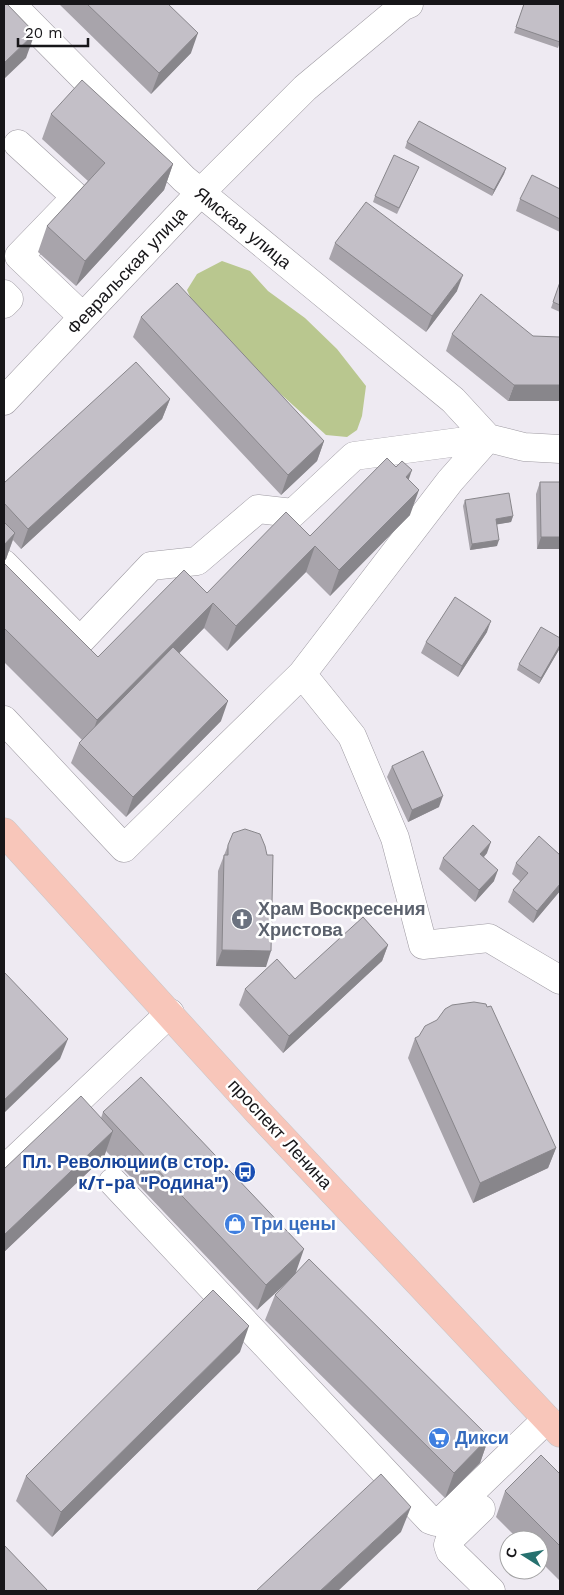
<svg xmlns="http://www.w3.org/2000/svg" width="564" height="1595" font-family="'Work Sans',sans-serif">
	<rect width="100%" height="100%" fill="#eeeaf2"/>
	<path fill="#b9c78f" d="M222 261 250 271 268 291 305 318 337 349 366 386 362 416 357 430 347 437 326 435 263 378 197 312 187 290 197 274Z"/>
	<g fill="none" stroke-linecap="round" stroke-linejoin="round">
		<g stroke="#9e9aa2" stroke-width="29">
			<path id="minor" d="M11 4 184 179 453 400 488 438
				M18 144 76 197 19 256 83 317
				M4 294 9 299 4 304
				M4 401 200 193 305 88 402 7 409 4
				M4 564 80 641 151 566 197 561 258 509 293 513 354 456 488 438 524 447 560 449
				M302 674 352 736 395 838 423 945 489 938 560 980
				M4 720 124 848 302 674 450 481 488 438
				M4 1170 170 1013
				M113 1182 430 1520 436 1522 441 1521 547 1419
				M481 1509 450 1539 448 1545 450 1551 491 1591"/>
		</g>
		<g stroke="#c7c7c8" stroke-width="29">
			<path id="major" d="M4 832 258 1112 560 1433"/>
		</g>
		<use href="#minor" stroke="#fff" stroke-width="28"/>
		<use href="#major" stroke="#f8c6ba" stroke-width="28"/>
	</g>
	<path fill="#a8a4ab" d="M59 4H168L191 53 151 94Z
		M524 4 560 42 558 48 514 33Z
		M51 114 173 164 164 190 76 286 38 252 47 226 88 181 42 139Z
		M407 142 506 168 504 174 492 196 405 148Z
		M419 167 397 214 373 202 375 196Z
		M560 189V232L516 211 520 199Z
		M335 243 457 291 426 332 329 259Z
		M560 282V312L551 308Z
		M141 317 324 441 317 461 281 495 133 337Z
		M452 334 533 336 508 401 446 351Z
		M170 399 162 419 21 549 13 540 6 559 4 561V483Z
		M409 480 410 515 330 596 306 572 227 651 204 628 179 653 221 721 126 817 71 763 79 743 82 740 4 662V563L98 657 207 593 310 536Z
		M540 482 560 549H537L536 494Z
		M465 500 513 516 511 522 497 524V546L470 550 463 506Z
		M487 632 458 677 421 653 426 642Z
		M560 638V648L539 684 517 670 519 664Z
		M392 766 439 807 408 822 387 777Z
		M228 845 266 967 216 966 218 871Z
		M487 853 484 857 494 881 475 902 439 869 443 858Z
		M560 855V891L533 923 508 902 513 890 520 881 512 874 516 863Z
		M388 945 382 961 283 1053 239 1005 245 989 295 979Z
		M415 1038 556 1148 548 1168 473 1203 408 1058Z
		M103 1112 489 1437 480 1463 445 1498 265 1320 275 1295 289 1280 257 1310 106 1151 104 1157 4 1252V1169L101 1118Z
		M240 1352 52 1537 16 1501 26 1476Z
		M560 1474V1581L539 1560V1540H519L496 1517 505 1491Z"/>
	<path fill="#88868b" d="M35 33 26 58 4 79V63Z
		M198 33 191 53 151 94 159 73Z
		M173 164 164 190 76 286 85 261Z
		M506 168 504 174 492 196 494 190Z
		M463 275 457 291 426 332 432 316Z
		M514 385H560V401H508Z
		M170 399 162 419 21 549 28 529Z
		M324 441 317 461 281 495 288 475Z
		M412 470 403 496 406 477Z
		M419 490 410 515 330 596 339 570Z
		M513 516 511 522 494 525 496 519Z
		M15 533 6 559 4 561V545Z
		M541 537H560V549H537Z
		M499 540 497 546 470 550 472 544Z
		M315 546 306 572 227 651 236 626Z
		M213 603 204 628 88 746 97 720Z
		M491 621 487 632 458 677 462 666Z
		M560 645V648L539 684 541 678Z
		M228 701 221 721 126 817 133 797Z
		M443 796 439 807 408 822 412 810Z
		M491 842 487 853 476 865 480 854Z
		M498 870 494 881 475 902 479 890Z
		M560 884V891L533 923 537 911Z
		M388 945 382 961 283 1053 289 1036Z
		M222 950 271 951 266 967 216 966Z
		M68 1039 60 1059 4 1113V1100Z
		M113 1131 104 1157 4 1252V1235Z
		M556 1148 548 1168 473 1203 480 1183Z
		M304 1249 295 1275 257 1310 266 1285Z
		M249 1326 240 1352 52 1537 61 1512Z
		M489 1437 480 1463 445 1498 454 1473Z
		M411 1507 401 1532 338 1591H320Z"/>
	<path fill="#c3bfc7" stroke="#88868b" d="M4 4H7L35 33 4 63Z
		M87 4H168L198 33 159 73Z
		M524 4H560V42L516 27Z
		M82 80 173 164 85 261 47 226 105 163 51 114Z
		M419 121 506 168 494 190 407 142Z
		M394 155 419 167 399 208 375 196Z
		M532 175 560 189V219L520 199Z
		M366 202 463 275 432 316 335 243Z
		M560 282V305L553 302Z
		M177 283 324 441 288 475 141 317Z
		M481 294 533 336 560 337V385H514L452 334Z
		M136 362 170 399 28 529 4 503V483Z
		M387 458 396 467 402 461 412 470 406 477 419 490 339 570 315 546 236 626 213 603 97 720 4 628V563L98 657 184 570 207 593 286 512 310 536Z
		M540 482H560V537H541Z
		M509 493 513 516 496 519 499 540 472 544 465 500Z
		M4 522 15 533 4 545Z
		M455 597 491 621 462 666 426 642Z
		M541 627 560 638V645L541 678 519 664Z
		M173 647 228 701 133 797 79 743Z
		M423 751 443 796 412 810 392 766Z
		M473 825 491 842 480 854 498 870 479 890 443 858Z
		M245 829 260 834 265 846 267 855H273L271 951 222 950 224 855H228V845L233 833Z
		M539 836 560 855V884L537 911 513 890 528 873 516 863Z
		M363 917 388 945 289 1036 245 989 277 959 295 979Z
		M4 972 68 1039 4 1100Z
		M474 1002 486 1004 487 1007 491 1006 556 1148 480 1183 415 1038 419 1036 425 1026 437 1020 445 1009 452 1005Z
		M141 1077 304 1249 266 1285 103 1112Z
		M81 1096 113 1131 4 1235V1169Z
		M309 1259 489 1437 454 1473 275 1295Z
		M213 1290 249 1326 61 1512 26 1476Z
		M541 1455 560 1474V1546L505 1491Z
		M381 1474 411 1507 320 1591H256Z
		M4 1545 48 1591H4Z"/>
	<defs>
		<g id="church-disc" transform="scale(1.125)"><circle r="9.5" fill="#6b7280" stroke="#fff"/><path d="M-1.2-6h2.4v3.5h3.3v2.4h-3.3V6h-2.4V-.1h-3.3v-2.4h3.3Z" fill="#fff"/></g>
		<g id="bus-disc" transform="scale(1.125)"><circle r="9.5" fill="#1a4fb4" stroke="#fff"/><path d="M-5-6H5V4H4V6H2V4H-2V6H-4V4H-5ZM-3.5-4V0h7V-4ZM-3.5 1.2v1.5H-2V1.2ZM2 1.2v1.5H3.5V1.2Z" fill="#fff"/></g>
		<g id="shop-disc" transform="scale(1.125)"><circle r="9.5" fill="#3f7fe0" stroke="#fff"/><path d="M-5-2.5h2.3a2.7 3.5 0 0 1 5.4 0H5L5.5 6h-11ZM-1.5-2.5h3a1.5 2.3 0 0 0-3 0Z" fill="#fff"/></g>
		<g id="supermarket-disc" transform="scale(1.125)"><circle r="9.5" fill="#3f7fe0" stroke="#fff"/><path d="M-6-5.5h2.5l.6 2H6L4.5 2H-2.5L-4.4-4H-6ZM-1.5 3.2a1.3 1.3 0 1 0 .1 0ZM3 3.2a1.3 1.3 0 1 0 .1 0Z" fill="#fff"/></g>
	</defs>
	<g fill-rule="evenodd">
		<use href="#church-disc" x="242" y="919"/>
		<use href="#bus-disc" x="245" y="1172"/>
		<use href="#shop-disc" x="235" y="1224"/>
		<use href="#supermarket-disc" x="439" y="1438"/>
	</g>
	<g text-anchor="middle" stroke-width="5" stroke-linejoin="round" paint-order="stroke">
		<g font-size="18" fill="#171619" stroke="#fff">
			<text transform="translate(243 228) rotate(39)" y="6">Ямская улица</text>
			<text transform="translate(127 271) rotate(-47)" y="6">Февральская улица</text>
			<text transform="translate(280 1134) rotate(47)" y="6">проспект Ленина</text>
		</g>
		<g font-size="18" font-weight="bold" fill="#5b616d" stroke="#fff" text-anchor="start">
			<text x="258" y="915">Храм Воскресения<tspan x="258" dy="21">Христова</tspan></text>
		</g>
		<g font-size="18" font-weight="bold" fill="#164399" stroke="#fff" text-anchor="end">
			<text x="229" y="1168">Пл. Революции(в стор.<tspan x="229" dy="21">к/т-ра "Родина")</tspan></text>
		</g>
		<g font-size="18" font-weight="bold" fill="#366cbe" stroke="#fff" text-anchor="start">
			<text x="251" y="1230">Три цены</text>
			<text x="455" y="1444">Дикси</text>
		</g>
	</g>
	<rect width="564" height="1595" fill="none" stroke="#171619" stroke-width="10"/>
	<g transform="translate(524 1555) rotate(281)"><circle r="24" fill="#ffffff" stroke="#a2a2a3"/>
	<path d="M0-4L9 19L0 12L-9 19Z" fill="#27716f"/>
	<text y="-8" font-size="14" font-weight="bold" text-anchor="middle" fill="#171619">С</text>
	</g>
	<path d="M18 38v8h70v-8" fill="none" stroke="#171619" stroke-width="2.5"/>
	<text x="25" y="38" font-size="15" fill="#171619" stroke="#ffffff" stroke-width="4" paint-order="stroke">20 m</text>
</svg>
